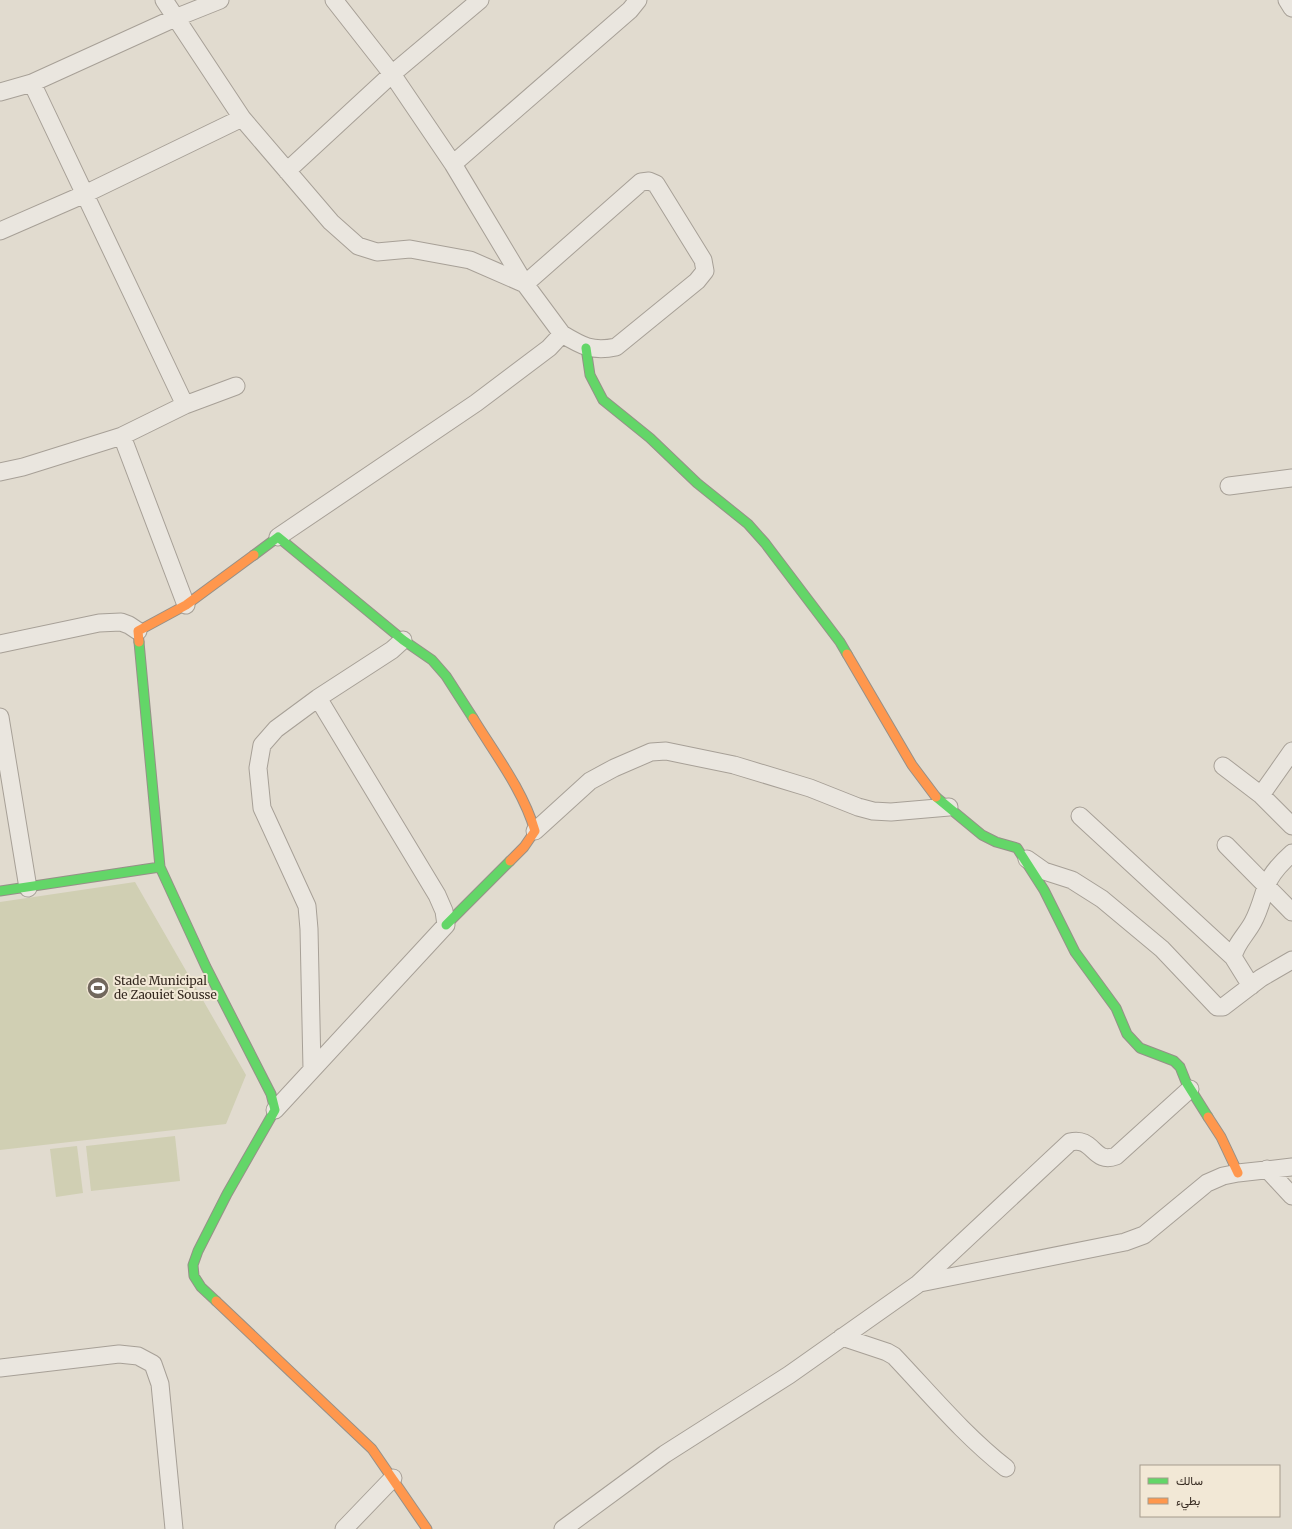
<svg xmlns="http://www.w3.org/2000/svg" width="1292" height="1529" font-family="Merriweather,Vazirmatn,serif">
	<rect width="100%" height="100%" fill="#e1dbcf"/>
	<path fill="#d0cfb3" d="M135 882 246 1075 226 1124 0 1150V902Z
		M175 1136 180 1181 91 1191 86 1146Z
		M77 1146 83 1193 56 1197 50 1149Z"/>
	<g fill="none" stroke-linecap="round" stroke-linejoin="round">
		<g stroke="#a7a097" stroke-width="19">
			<path id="street" d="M1287 0 1292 8
				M32 83 175 18 220 0
				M0 92 32 83 185 405
				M242 118 331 222 358 246 377 252 410 249 470 260 525 284 641 182 649 181 656 184 703 260 705 271 697 281 616 347C592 352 582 346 562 334
				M453 164 630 10 638 0
				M287 171 392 74 480 0
				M0 231 85 194 242 118 164 0
				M122 436 186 605
				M0 472 23 467 122 436 185 405 236 386
				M1229 486 1292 478
				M278 537 476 403 549 348 562 334 525 284 453 164 392 74 334 0
				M0 644 99 623 121 622 129 625 138 631
				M0 717 28 888
				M1223 766 1261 795 1292 826
				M1261 795 1292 751
				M1080 816 1233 957
				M535 831 590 781 614 768 651 752 666 751 734 765 810 788 858 807 873 811 891 812 949 807
				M1226 845 1292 912
				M1027 859 1044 871 1072 880 1102 899 1162 949 1217 1007H1223L1261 978 1292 960
				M1251 986 1233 957C1236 943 1246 935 1253 922 1259 911 1262 899 1266 887 1270 874 1282 862 1292 853
				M312 1069 309 929 307 906 262 808 258 768 262 745 276 729 318 698 392 650 403 640
				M275 1110 446 925 444 911 437 895 318 698
				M1267 1169 1292 1196
				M920 1283 1125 1242 1144 1235 1207 1183 1223 1176 1238 1173 1292 1167
				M842 1337 887 1352 894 1356C931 1395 964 1435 1006 1468
				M0 1368 119 1354 138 1356 153 1364 160 1384 174 1529
				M344 1529 393 1478
				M563 1529 665 1454 789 1375 918 1284 1070 1142C1094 1136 1093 1165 1116 1156L1190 1089"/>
		</g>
		<g stroke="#969088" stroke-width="11">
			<path id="fast" d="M586 348 590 375 603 400 650 438 697 483 748 524 765 543 840 642 847 654
				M254 555 278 537 403 640 432 660 446 676 473 718
				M936 797 982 835 996 842 1017 848 1044 890 1075 952 1116 1008 1127 1034 1140 1048 1174 1061 1180 1067 1186 1082 1208 1117
				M160 867 206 967 271 1094 275 1110 227 1194 198 1251 193 1265 194 1276 201 1287 216 1301
				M0 891 160 867 139 642
				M446 925 510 861"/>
		</g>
		<g stroke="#969088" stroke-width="11">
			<path id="slow" d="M139 642 138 631 186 605 254 555
				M847 654 912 765 936 797
				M473 718C495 754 523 790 535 831L524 847 510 861
				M1208 1117 1221 1137 1238 1173
				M216 1301 372 1449 427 1529"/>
		</g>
		<use href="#street" stroke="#eae6df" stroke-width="17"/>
		<use href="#fast" stroke="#63d668" stroke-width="9"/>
		<use href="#slow" stroke="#ff974d" stroke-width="9"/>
	</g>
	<defs>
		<g id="stadium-disc" transform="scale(1.15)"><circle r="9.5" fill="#71675d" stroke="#f2e8d6"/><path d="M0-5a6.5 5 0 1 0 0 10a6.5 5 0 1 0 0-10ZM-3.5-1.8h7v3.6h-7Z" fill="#fff"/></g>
	</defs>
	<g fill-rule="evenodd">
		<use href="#stadium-disc" x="98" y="988"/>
	</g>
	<g text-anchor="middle" stroke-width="4" stroke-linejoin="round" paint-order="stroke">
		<g font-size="12" fill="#352920" stroke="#f2e8d6" text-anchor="start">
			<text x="114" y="985">Stade Municipal<tspan x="114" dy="14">de Zaouiet Sousse</tspan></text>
		</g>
	</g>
	<rect x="1140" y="1465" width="140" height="52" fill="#f2e8d6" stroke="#a69c8d"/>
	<rect x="1148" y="1478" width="20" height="6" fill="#63d668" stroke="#a69c8d"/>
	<text x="1176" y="1485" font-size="12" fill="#352920">سالك</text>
	<rect x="1148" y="1498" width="20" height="6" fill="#ff974d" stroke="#a69c8d"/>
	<text x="1176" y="1505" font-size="12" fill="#352920">بطيء</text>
</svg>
